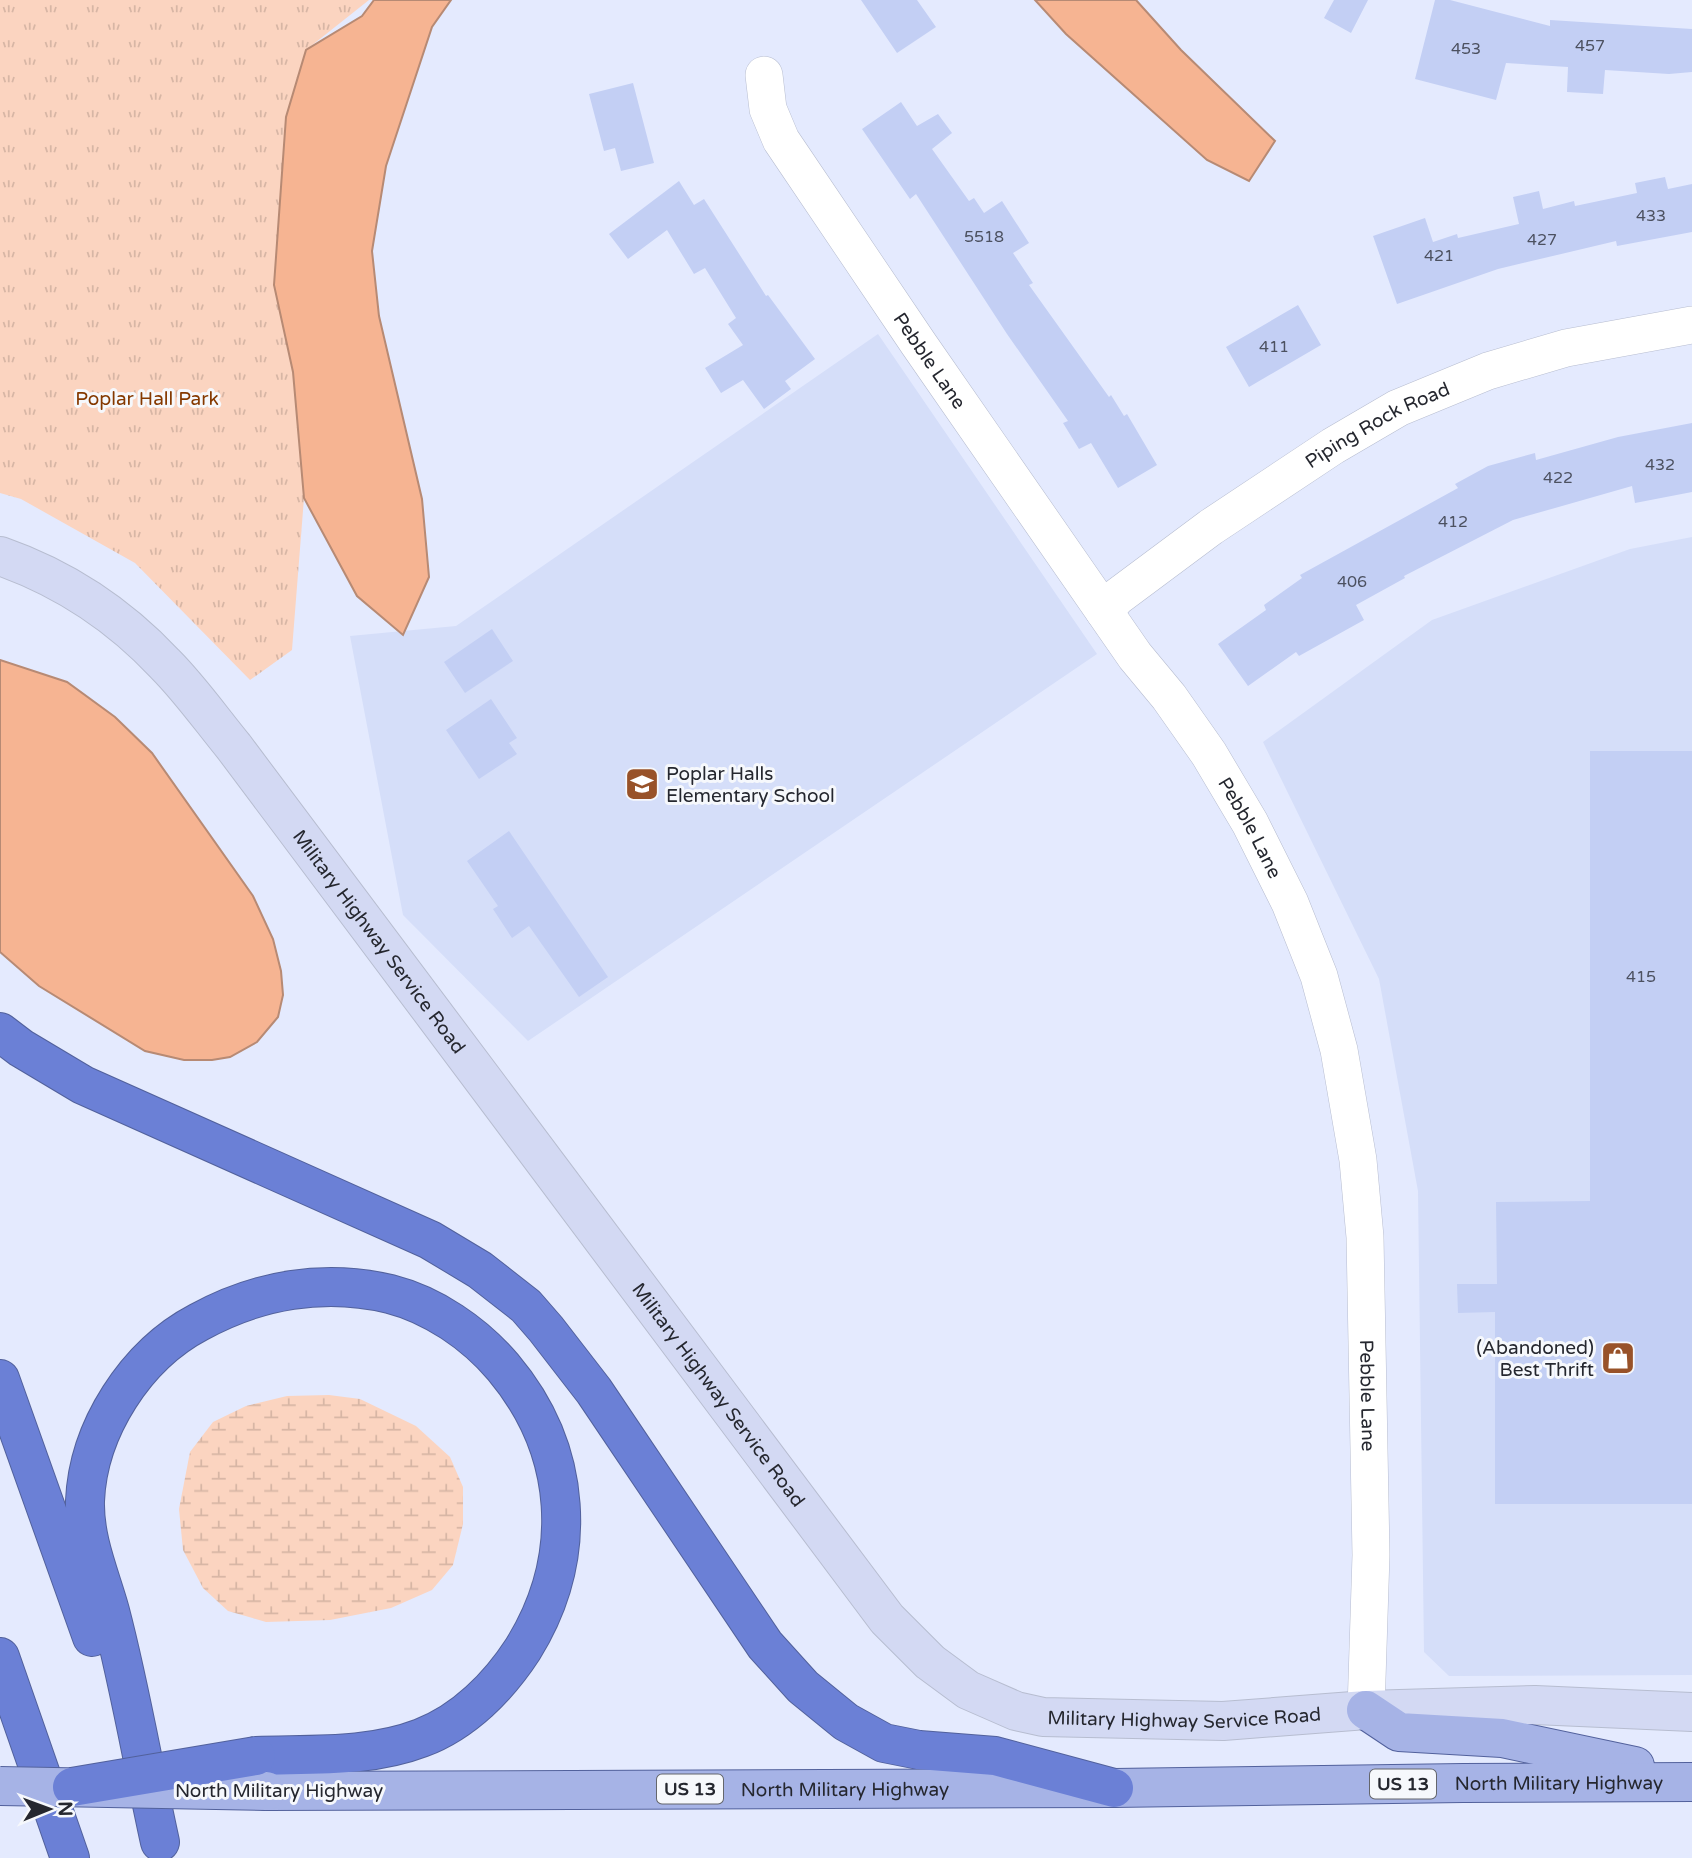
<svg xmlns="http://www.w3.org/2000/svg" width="1692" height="1858" font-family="'Varela Round',sans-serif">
	<defs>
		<pattern id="wetland-marsh" width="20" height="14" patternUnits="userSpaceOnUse" patternTransform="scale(1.75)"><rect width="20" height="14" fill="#fbd4c0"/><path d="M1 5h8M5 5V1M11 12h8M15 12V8" fill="none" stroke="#d7b6a5"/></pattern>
		<pattern id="park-tufts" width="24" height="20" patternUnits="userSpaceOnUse" patternTransform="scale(1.75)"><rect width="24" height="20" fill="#fbd4c0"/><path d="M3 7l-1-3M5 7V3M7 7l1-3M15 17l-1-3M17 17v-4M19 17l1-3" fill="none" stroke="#d7b6a5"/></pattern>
	</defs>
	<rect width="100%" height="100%" fill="#e4eafe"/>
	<path fill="#d5def9" d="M878 334 1097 654 528 1041 403 915 350 636 456 626Z
		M1692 537V1675L1449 1676 1424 1652 1418 1191 1379 979 1263 742 1432 620 1630 549Z"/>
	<path fill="url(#wetland-marsh)" d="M329 1395 360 1399 416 1426 450 1457 463 1487V1524L453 1565 432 1590 391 1608 330 1620 266 1622 228 1611 203 1588 183 1550 179 1509 190 1452 213 1422 246 1406 287 1396Z"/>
	<path fill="url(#park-tufts)" d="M0 0H369L306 50 274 285 293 372 304 498 292 650 250 680 135 563 21 499 0 493Z"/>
	<path fill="#f6b492" stroke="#b78a74" stroke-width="2" d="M374 0H451L432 27 386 166 372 251 379 316 422 499 429 577 403 635 357 596 304 498 293 372 274 285 286 117 306 50 362 16Z
		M1035 0H1136L1181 50 1275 141 1249 181 1207 160 1066 34Z
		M0 660 67 682 115 717 152 753 253 896 273 939 281 971 283 995 278 1017 257 1042 230 1057 212 1060H184L145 1051 39 986 0 952Z"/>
	<path fill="#c3cff4" d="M861 0H917L936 27 897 53Z
		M1334 0H1368L1351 33 1324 18Z
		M1435 0H1450L1550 26V20L1692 29V72L1669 74 1605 70 1603 94 1567 92 1568 67 1506 63 1496 100 1415 79Z
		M633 83 654 163 621 171 615 148 604 151 589 94Z
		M901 102 917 126 938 114 952 133 932 149 969 201 974 198 984 213 1002 201 1029 243 1013 253 1033 283 1029 285 1109 397 1111 395 1124 416 1127 414 1157 465 1118 488 1091 443 1079 449 1063 423 1068 421 1007 334 916 194 910 199 862 129Z
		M1665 177 1668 189 1692 184V232L1617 246 1616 241 1498 269 1397 304 1373 236 1425 218 1433 242 1457 234 1458 238 1519 224 1513 197 1539 191 1543 209 1574 201 1575 206 1637 193 1635 183Z
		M679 181 694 205 704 199 766 296 768 295 815 359 785 381 791 389 764 409 743 380 721 393 705 368 743 345 728 324 736 318 705 268 694 274 667 230 628 259 609 234Z
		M1298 305 1321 345 1249 387 1226 347Z
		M1692 423V492L1635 503 1632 486 1513 520 1404 576 1405 578 1356 605 1364 620 1299 656 1296 652 1248 686 1218 644 1266 610 1264 605 1302 578 1300 575 1458 488 1455 484 1488 466 1535 453 1536 460 1618 437Z
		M492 629 513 661 465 693 444 662Z
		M491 699 517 738 509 743 517 754 479 779 446 730Z
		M1590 751H1692V1504H1495V1312L1458 1313 1457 1284H1497L1496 1202 1590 1201Z
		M509 831 608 977 579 997 529 926 512 938 493 909 498 906 467 861Z"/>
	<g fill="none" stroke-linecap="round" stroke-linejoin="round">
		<g stroke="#b7bdd0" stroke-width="38">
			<g id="street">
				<path id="s1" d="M764 75 768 109 781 140 918 343 1135 656 1169 697 1209 754 1250 823 1290 903 1319 976 1339 1050 1358 1160 1365 1237 1371 1555 1366 1710"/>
				<path id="s2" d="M1104 611 1117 597 1211 527 1333 446 1398 408 1488 371 1566 348 1692 325"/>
			</g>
		</g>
		<g stroke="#b7bdd0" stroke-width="40">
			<g id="secondary">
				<path id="s3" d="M0 556C63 578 119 615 165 664 190 689 211 719 234 747L887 1619 930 1662 968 1690 1016 1711 1043 1717 1223 1721 1366 1710 1535 1705 1692 1712"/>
			</g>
		</g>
		<g stroke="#52619c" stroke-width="40">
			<g id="primary">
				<path d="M1366 1710 1399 1732 1502 1738 1635 1766"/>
				<path id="s4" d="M266 1791 1114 1788 1463 1783 1692 1782"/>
			</g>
		</g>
		<g stroke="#52619c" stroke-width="40">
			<path id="highway" d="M0 1032 21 1048 83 1085 430 1240 480 1270 526 1306 546 1329 594 1391 765 1645 803 1687 846 1722 884 1743 919 1750 995 1756 1114 1788
				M0 1379 92 1637
				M0 1657 70 1858
				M160 1842C143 1765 130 1687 110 1611 100 1575 84 1540 85 1501 88 1429 136 1355 199 1322 257 1290 324 1278 390 1294 433 1305 474 1333 503 1367 573 1450 580 1557 523 1649 499 1686 464 1722 421 1738 369 1758 311 1754 256 1756"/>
		</g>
		<use href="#street" stroke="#fff" stroke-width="37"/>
		<use href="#secondary" stroke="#d3d9f3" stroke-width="38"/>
		<use href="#primary" stroke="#a6b3e6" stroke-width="38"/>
		<use href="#highway" stroke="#6b80d6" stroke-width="38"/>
		<g stroke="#52619c" stroke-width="40" stroke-linecap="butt">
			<path id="primary-bridge" d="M0 1786 266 1791"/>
		</g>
		<g stroke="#52619c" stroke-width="40" stroke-linecap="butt">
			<path id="highway-bridge" d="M72 1787 256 1756"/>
		</g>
		<use href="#primary-bridge" stroke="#a6b3e6" stroke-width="38"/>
		<use href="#highway-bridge" stroke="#6b80d6" stroke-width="38"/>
	</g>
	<defs>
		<g id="school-square" transform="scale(1.75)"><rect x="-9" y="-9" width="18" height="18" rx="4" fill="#985229" stroke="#f6f8fc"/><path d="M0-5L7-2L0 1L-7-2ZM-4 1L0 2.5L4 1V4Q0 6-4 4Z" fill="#fff"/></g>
		<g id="shop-square" transform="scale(1.75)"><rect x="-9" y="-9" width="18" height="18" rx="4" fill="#985229" stroke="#f6f8fc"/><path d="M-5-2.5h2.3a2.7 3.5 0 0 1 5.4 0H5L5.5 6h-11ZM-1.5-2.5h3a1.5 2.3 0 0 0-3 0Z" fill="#fff"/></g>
	</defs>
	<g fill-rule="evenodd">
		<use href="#school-square" x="642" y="784"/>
		<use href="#shop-square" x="1618" y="1358"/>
	</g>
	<g text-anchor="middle" stroke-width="6" stroke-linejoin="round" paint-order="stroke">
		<g font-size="16" fill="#4c5160">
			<text x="1590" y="51">457</text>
			<text x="1466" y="54">453</text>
			<text x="1651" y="221">433</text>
			<text x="984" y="242">5518</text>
			<text x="1542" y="245">427</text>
			<text x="1439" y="261">421</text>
			<text x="1274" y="352">411</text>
			<text x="1660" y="470">432</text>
			<text x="1558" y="483">422</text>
			<text x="1453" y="527">412</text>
			<text x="1352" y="587">406</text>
			<text x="1641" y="982">415</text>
		</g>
		<g fill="#f6f8fc" stroke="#64666c" stroke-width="2">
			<rect x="1370" y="1769.5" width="66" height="29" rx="5"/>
			<rect x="657" y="1774.5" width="66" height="29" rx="5"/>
		</g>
		<g font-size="18" font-weight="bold" fill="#25272f">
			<text x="1403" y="1790">US 13</text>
			<text x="690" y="1795">US 13</text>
		</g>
		<g font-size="19" fill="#25272f" stroke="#f6f8fc">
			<text dy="7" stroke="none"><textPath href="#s1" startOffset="334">Pebble Lane</textPath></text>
			<text dy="7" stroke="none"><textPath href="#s2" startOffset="332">Piping Rock Road</textPath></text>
			<text dy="7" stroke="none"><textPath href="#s1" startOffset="901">Pebble Lane</textPath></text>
			<text dy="7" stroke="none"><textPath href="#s3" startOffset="550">Military Highway Service Road</textPath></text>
			<text dy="7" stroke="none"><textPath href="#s3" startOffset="1116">Military Highway Service Road</textPath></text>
			<text dy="7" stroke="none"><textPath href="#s1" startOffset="1489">Pebble Lane</textPath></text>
			<text dy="7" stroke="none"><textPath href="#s3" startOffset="1726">Military Highway Service Road</textPath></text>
			<text dy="7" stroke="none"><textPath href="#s4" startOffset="1293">North Military Highway</textPath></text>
			<text dy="7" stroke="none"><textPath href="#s4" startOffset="579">North Military Highway</textPath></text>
			<text x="279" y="1797">North Military Highway</text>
		</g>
		<g font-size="19" fill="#853900" stroke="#f6f8fc">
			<text x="147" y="405">Poplar Hall Park</text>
		</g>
		<g font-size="19" fill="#25272f" stroke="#f6f8fc" text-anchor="start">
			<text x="666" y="780">Poplar Halls<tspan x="666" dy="22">Elementary School</tspan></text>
			<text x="1594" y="1354" text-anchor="end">(Abandoned)<tspan x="1594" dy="22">Best Thrift</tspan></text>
		</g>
	</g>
	<g transform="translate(49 1809) rotate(89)" stroke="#f6f8fc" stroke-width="5" paint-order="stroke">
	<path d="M0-5L12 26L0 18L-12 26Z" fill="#25272f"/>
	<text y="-10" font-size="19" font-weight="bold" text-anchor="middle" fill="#25272f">N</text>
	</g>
</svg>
